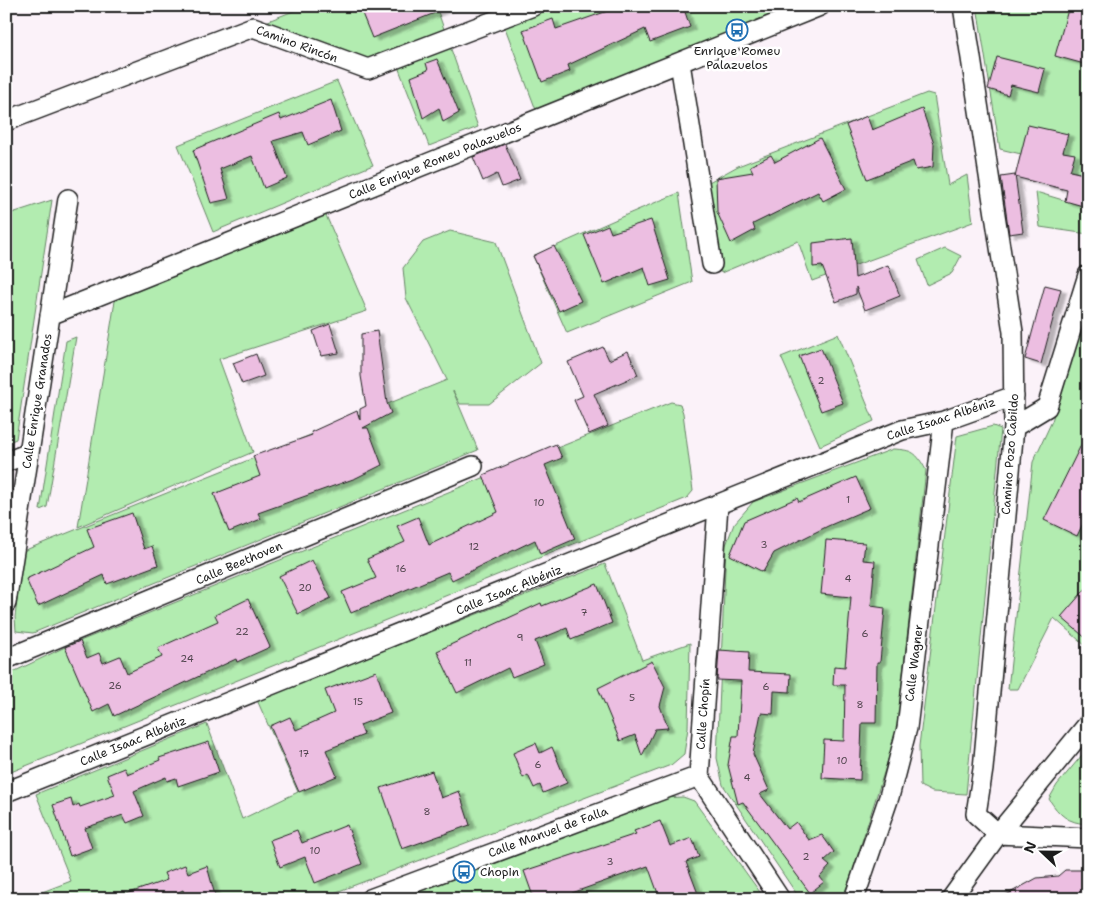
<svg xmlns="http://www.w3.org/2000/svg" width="1094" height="905" font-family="'Shantell Sans',sans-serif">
	<defs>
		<filter id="shadow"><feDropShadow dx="5.5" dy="3" stdDeviation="1" flood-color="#0004"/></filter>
	</defs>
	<rect width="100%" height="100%" fill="#fbf2f9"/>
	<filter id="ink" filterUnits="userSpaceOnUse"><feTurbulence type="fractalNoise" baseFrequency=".02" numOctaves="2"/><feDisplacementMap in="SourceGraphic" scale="10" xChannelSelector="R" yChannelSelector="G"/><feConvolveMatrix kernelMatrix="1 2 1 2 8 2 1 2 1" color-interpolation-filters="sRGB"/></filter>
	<g filter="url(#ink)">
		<path fill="#b2ecb0" stroke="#678466" d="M306 6H436L478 127 429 146 395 59 368 69 253 27Z
			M554 6H796L536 110 504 25Z
			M977 6H1088V175L1047 165 1041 184 1027 180 1028 173 1017 170 1021 154 1000 149Z
			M337 81 373 165 213 232 178 145Z
			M927 93 934 95 948 185 967 175 973 222 812 281 798 241 721 273 709 182 738 166Z
			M1088 187V234L1040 227 1036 192 1083 206Z
			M679 193 692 282 567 333 533 256C582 235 630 212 679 193Z
			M52 200 16 439 6 443V215Z
			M322 206 367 311 219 359 253 452 78 527 115 301 126 284Z
			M450 231 496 242 541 363 489 404H460L453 391 478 450 33 633 16 631 15 617 23 551 447 380 406 298 403 268 423 242Z
			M945 248 961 256 952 273 927 285 918 260Z
			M1088 302V648L1054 618 1018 689H1008L1033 462 1052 421Z
			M838 334 874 421 820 446 781 357Z
			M76 337 47 507 40 510 66 341Z
			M671 402 680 404 683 413 693 491 687 498 6 774V687L9 674 65 647Z
			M993 426 1001 429 966 794 932 792 920 786 919 746 957 436Z
			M893 449C913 450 916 452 926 470L896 735 850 879 842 899H800L723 785 717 758 726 545 734 524 753 502Z
			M605 564 642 660 690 643 688 728 684 754 671 765 318 899H24L71 881 36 794 207 724 242 819 298 792 257 700Z
			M1088 748V824C1068 823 1059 815 1049 799L1057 785Z
			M683 797 694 801 765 899H406L403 893 632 812 663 798Z"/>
		<path fill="#ecbee1" stroke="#1c1c1c" filter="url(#shadow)" d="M359 6H450V7L372 38Z
			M622 6H683L690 27 650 42 645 29 568 65 570 71 542 82 523 30 553 19 556 29Z
			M1069 6H1088V65L1055 56Z
			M997 57 1045 69 1039 92 1011 85 1008 95 988 89Z
			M437 59 459 113 443 122 439 108 423 118 411 77 428 70 426 63Z
			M331 100 341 131 308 145 303 132 273 141 287 178 264 188 252 156 220 169 229 199 211 203 193 150 279 114 281 120Z
			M922 109 934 144 933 167 916 170 913 161 867 179 846 125 867 116 872 130Z
			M1028 125 1068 134 1063 152 1075 154 1070 171 1088 175 1083 206 1065 201 1067 190 1015 177Z
			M820 138 846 189 823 201 818 192 753 224 755 230 731 243 717 212 716 178 753 172 750 166 771 155 775 162Z
			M505 144 520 180 502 187 497 174 483 181 473 157Z
			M1015 175 1023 232 1009 234 1001 177Z
			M651 220 670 280 650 286 644 267 604 284 584 235 608 225 611 233Z
			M852 238 855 278 888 265 900 296 865 310 856 287V294L836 302 822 266 813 267V243Z
			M554 246 581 301 559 311 533 256Z
			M1045 285 1061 289 1041 364 1025 359Z
			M330 324 339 353 321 356 313 331Z
			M377 331 387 403 391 413 363 428H368L382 465 356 478 258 513 261 519 229 532 214 494 260 476 253 456 312 435 311 432 357 411 360 420V409L366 406 361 376V334Z
			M603 347 609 360 628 351 638 375 594 394 608 426 589 434 574 400 583 396 568 362Z
			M821 348 843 403 821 411 799 356Z
			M256 354 264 376 242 384 233 363Z
			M1088 431V513L1077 536 1044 520Z
			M556 444 562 458 545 465 575 539 540 554 535 540 452 580 448 572 351 613 342 592 376 578 367 559 405 542 397 526 418 517 429 545 498 512 483 475Z
			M856 477 870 508 828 526 774 553 763 572 730 555 744 521 797 498 799 502Z
			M132 513 144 549 152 546 158 565 107 584 104 575 38 606 26 579 94 547 87 529Z
			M826 540 865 543 863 560 875 561 871 606 885 608 880 662H877L876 723H862L860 780 822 778 824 740 844 741 845 685H833L834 666 845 667 851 597 821 594Z
			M312 560 331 598 298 614 279 576Z
			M597 584 612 623 571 640 567 628 535 641 544 664 512 677 508 668 457 693 437 651 541 603 542 606Z
			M1088 586V640L1061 617Z
			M248 599 270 647 237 662 236 659 114 716 109 704 93 712 65 647 80 641 87 658 99 653 103 663 120 656 127 673 162 657 158 648 218 621 215 615Z
			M719 650 749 652 748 672 791 674 790 692 774 691 773 714 761 713 753 754 769 790 760 794 787 829 796 822 809 840 822 835 834 852 824 861 830 866 820 877 824 882 810 893 743 802 738 804 728 765 733 736H738L741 681 717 680Z
			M652 661 665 687 660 706 668 728 655 729 642 756 635 735 620 741 598 688Z
			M376 671 391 713 360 725 364 735 326 750 337 776 299 792 270 726 290 717 296 730 334 713 325 690Z
			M209 742 219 772 178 786 176 778 167 781 166 777 134 791 144 816 127 823 123 815 85 828 92 848 70 856 53 805 71 799 73 807 79 804 80 807 115 795 107 775 124 768 127 774 160 760 159 758Z
			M536 743 540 753 552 747 567 783 543 793 540 785 534 788 528 775 523 778 513 753Z
			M432 771 441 798 459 791 470 825 402 849 381 788Z
			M660 821 670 846 692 838 699 857 686 862 700 899H660L648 866 572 893 574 899H534L524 871 636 834 634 831Z
			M347 825 362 864 315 883 305 857 280 867 270 840 297 830 302 843Z
			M185 865 188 873 207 866 216 899H186L183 890 164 899H122L121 896 167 880 164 873Z
			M1065 870H1088V893L1037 899H999L1037 878 1058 876Z"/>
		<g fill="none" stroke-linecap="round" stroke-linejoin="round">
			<g stroke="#1c1c1c" stroke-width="22">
				<path id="street" d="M963 6 1013 332 1014 427 983 769 976 814 998 834
					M680 63 712 264
					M6 121 253 27 368 69 533 6
					M50 315 820 6
					M1014 427 1047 407 1088 275
					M6 462 29 453
					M718 505 699 776 780 899
					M6 603 68 199
					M6 659 473 466
					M6 792 902 430 944 421 1014 396
					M998 834 1088 838
					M370 899 699 776
					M854 899 889 797 907 728 944 421
					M951 899 998 834 1088 724"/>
			</g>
			<use href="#street" stroke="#fff" stroke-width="19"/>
		</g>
	</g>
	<defs>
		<g id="bus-ring" transform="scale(1.125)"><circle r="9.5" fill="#fff" stroke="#1f6fb2" stroke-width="1.5"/><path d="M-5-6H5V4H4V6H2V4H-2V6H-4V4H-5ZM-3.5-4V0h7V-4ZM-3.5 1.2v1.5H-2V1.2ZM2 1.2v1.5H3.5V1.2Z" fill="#1f6fb2"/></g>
	</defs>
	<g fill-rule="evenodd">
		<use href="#bus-ring" x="737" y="30"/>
		<use href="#bus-ring" x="464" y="872"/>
	</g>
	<g text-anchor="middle" stroke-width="5" stroke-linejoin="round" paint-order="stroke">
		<g font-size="10" fill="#50444d">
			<text x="821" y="384">2</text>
			<text x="848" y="503">1</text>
			<text x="539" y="506">10</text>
			<text x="764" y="548">3</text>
			<text x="474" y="550">12</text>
			<text x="401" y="572">16</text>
			<text x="848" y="582">4</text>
			<text x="305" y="591">20</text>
			<text x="584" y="616">7</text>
			<text x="242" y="635">22</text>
			<text x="865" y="637">6</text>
			<text x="520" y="641">9</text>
			<text x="187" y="662">24</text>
			<text x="468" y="666">11</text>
			<text x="115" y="689">26</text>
			<text x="766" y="690">6</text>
			<text x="632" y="701">5</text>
			<text x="358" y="705">15</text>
			<text x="860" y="708">8</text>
			<text x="304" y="757">17</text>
			<text x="842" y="764">10</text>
			<text x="538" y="768">6</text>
			<text x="747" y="781">4</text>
			<text x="427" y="815">8</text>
			<text x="315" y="854">10</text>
			<text x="806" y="860">2</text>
			<text x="610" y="865">3</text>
		</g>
		<g font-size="12" fill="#1c1c1c" stroke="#fff">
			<text transform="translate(297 44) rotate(20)" y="4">Camino Rincón</text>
			<text transform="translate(435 161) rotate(-22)" y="4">Calle Enrique Romeu Palazuelos</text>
			<text transform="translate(37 401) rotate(-81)" y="4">Calle Enrique Granados</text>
			<text transform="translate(941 419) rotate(-18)" y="4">Calle Isaac Albéniz</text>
			<text transform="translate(1010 454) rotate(-86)" y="4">Camino Pozo Cabildo</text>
			<text transform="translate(239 563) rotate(-23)" y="4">Calle Beethoven</text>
			<text transform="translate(509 590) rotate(-22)" y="4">Calle Isaac Albéniz</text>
			<text transform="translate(914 663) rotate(-83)" y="4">Calle Wagner</text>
			<text transform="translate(703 714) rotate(-86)" y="4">Calle Chopín</text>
			<text transform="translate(133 741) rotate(-22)" y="4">Calle Isaac Albéniz</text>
			<text transform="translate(548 832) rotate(-20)" y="4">Calle Manuel de Falla</text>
		</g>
		<g font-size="12" fill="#1c1c1c" stroke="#fff">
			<text x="737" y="55">Enrique Romeu<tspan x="737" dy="14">Palazuelos</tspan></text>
			<text x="480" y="876" text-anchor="start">Chopin</text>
		</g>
	</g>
	<rect width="1094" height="905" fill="none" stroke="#fff" stroke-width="25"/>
	<rect x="12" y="12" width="1069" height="880" fill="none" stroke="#1c1c1c" stroke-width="2" filter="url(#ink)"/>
	<g transform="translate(1042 852) rotate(292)" stroke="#ffffff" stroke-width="4" paint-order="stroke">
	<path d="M0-4L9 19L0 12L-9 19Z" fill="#1c1c1c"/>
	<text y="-8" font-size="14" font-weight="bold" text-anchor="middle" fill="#1c1c1c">N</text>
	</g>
</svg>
